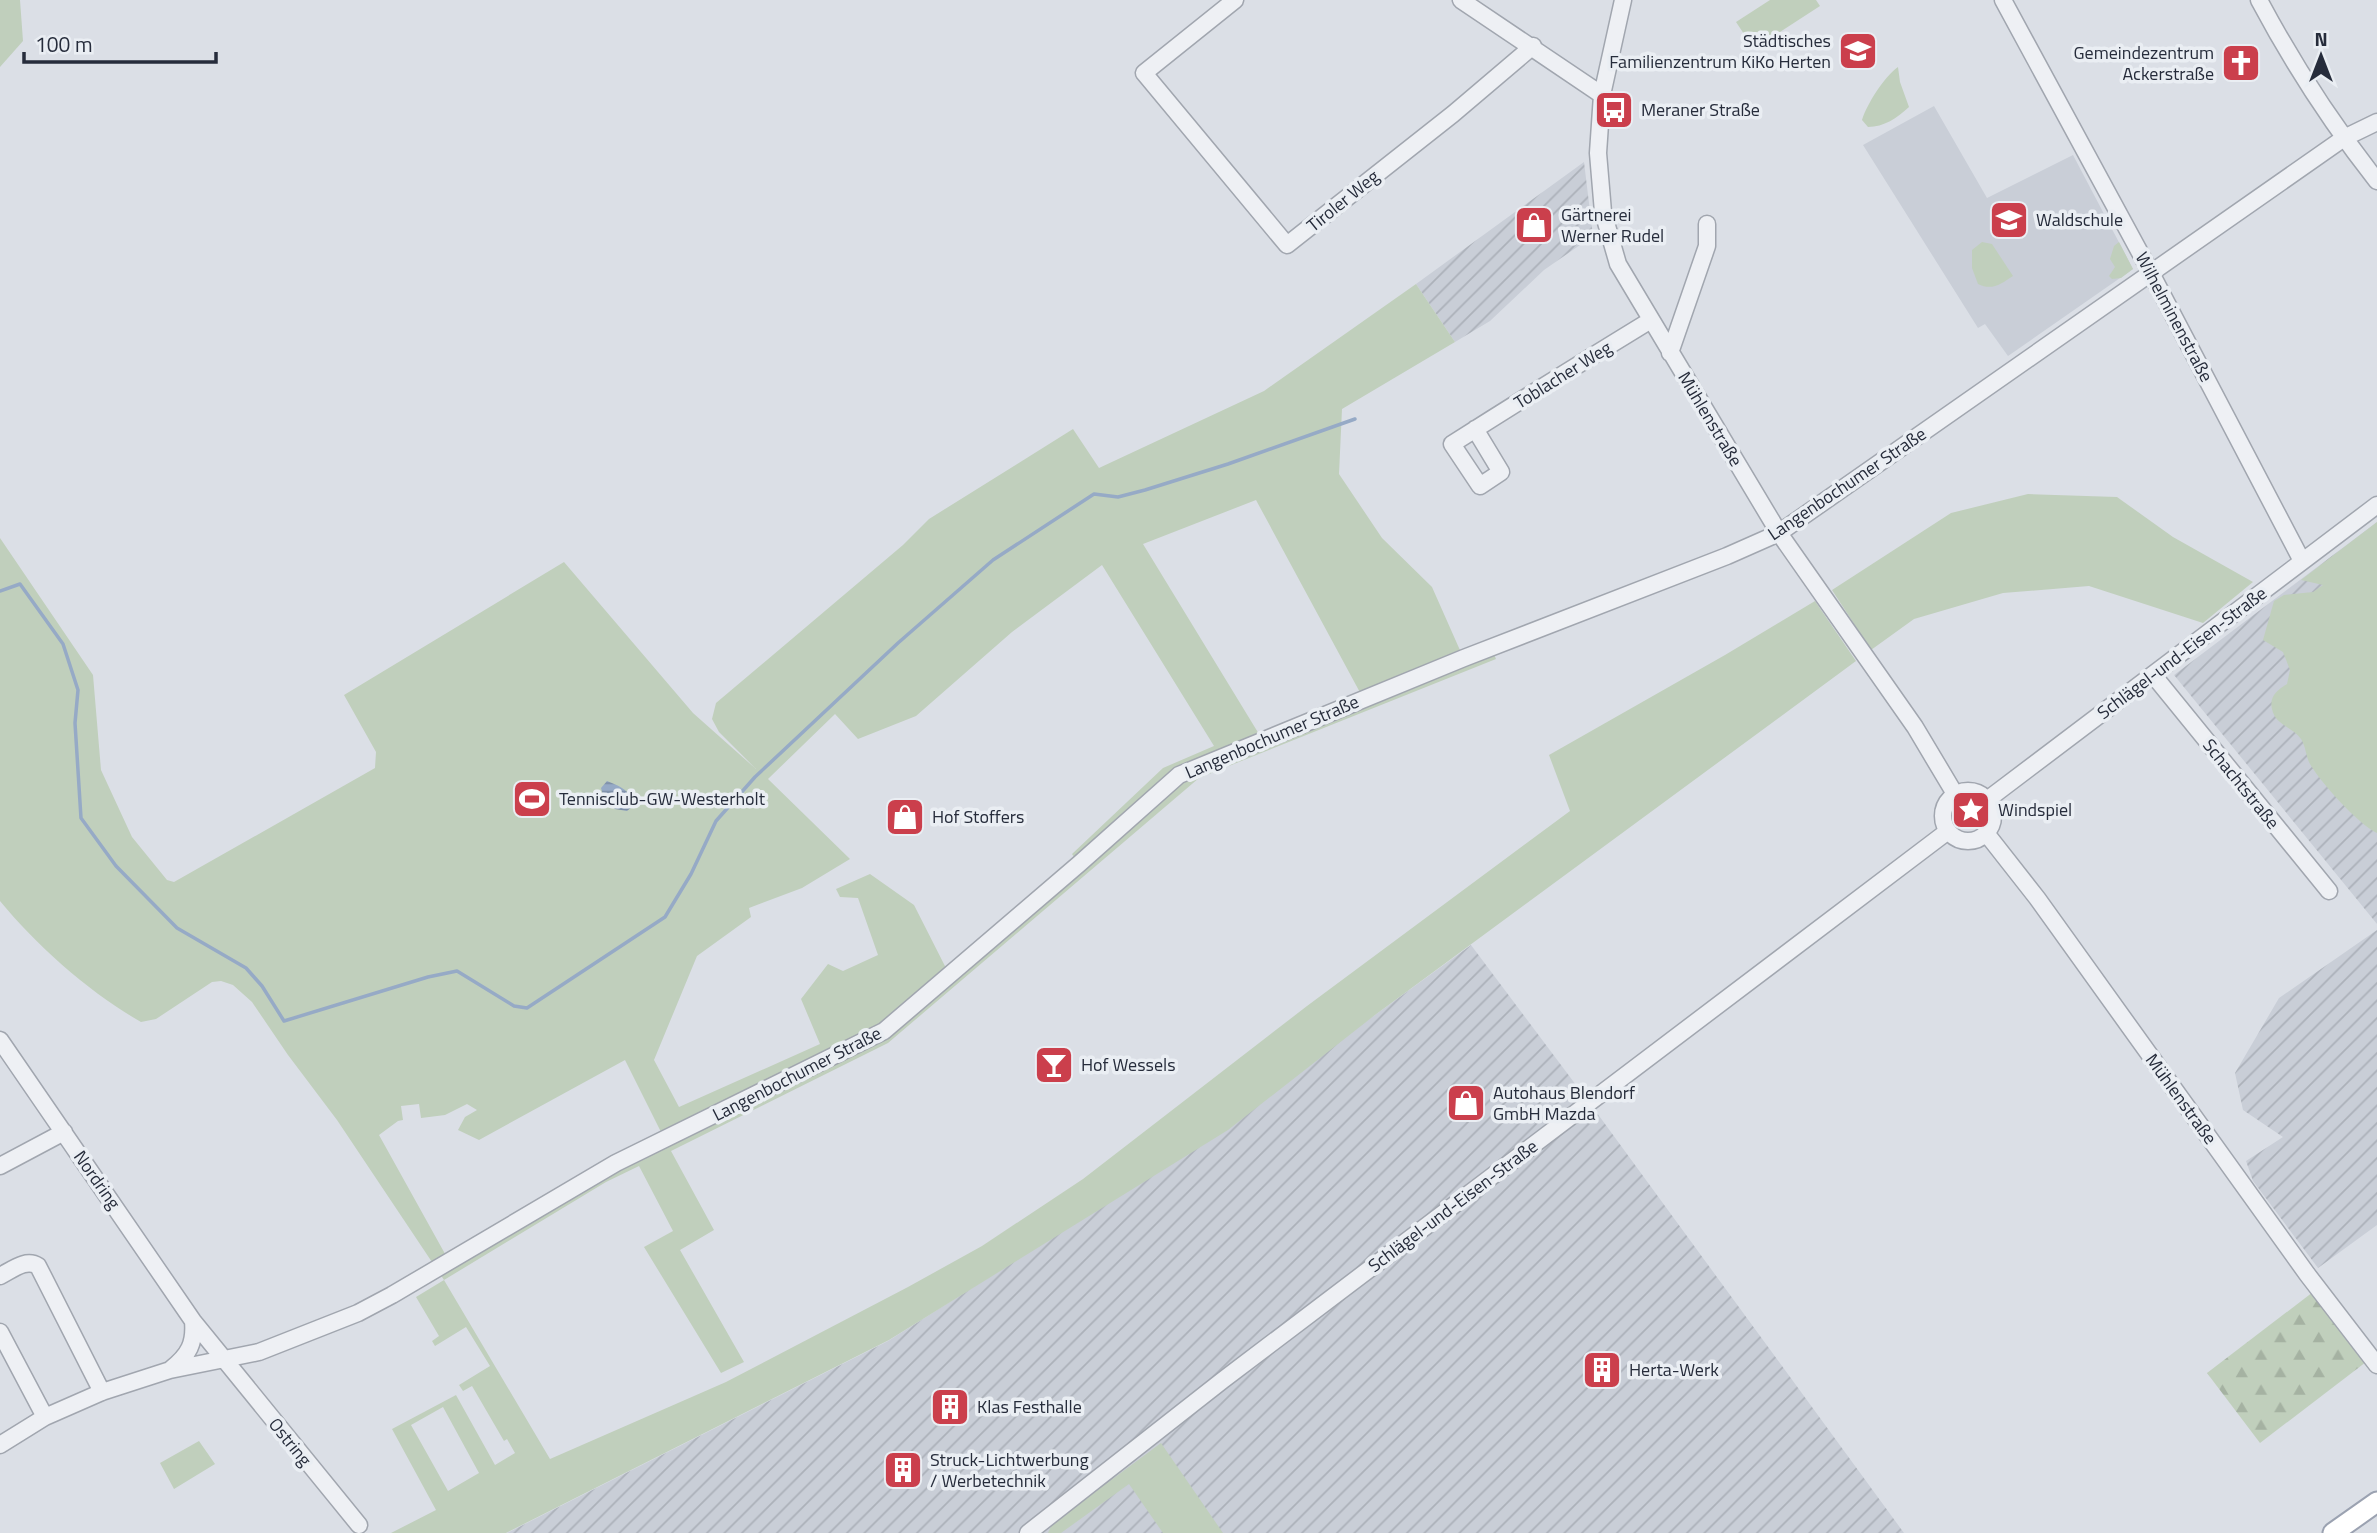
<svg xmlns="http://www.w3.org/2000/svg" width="2377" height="1533" font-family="'Titillium Web',sans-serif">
	<defs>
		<pattern id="industrial-furrows" width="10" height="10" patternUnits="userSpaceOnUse" patternTransform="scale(1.75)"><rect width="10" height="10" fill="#c9ced7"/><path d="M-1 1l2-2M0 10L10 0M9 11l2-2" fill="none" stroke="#acb1b9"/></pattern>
		<pattern id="forest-firs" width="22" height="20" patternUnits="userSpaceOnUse" patternTransform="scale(1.75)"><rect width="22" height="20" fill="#c0cfbc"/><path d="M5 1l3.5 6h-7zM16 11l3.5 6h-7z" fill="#a5b2a2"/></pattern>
		<pattern id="water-rules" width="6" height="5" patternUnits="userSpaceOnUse" patternTransform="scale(1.75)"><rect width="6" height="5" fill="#96aac6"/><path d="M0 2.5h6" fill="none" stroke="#7a8ba2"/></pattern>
	</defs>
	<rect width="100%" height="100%" fill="#dbdfe6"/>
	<path fill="#c9ced7" d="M1934 106 1987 198 2073 155 2133 269 2008 356 1985 324 1978 328 1863 145Z"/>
	<path fill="url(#industrial-furrows)" d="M1584 162 1593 236 1544 270 1490 321 1455 342 1416 284Z
		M2377 522V924L2174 675Z
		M2377 930V1225L2318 1268 2253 1181 2246 1161 2283 1137 2243 1110 2235 1073 2279 998Z
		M1471 945 1597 1113 1904 1533H507L888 1341 1056 1235 1375 1015Z"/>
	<path fill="#c0cfbc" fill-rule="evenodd" d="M0 0H20L23 41 0 67Z
		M1770 0H1816L1820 6 1754 49 1736 22Z
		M1898 67 1900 82 1909 107C1897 118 1884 127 1868 127L1862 120C1867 104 1884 77 1898 67Z
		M1982 242 1992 244 2013 276C2001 284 1992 291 1978 284L1972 268V250Z
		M2119 242 2133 269 2121 278 2112 279 2109 276 2115 267 2110 259 2114 246Z
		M1416 284 1455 342 1342 409 1339 474 1382 538 1432 587 1463 657 1491 647 1496 659 1199 778 888 1043 671 1151 714 1230 680 1250 744 1362 721 1373 644 1247 673 1231 639 1166 606 1182 444 1280 550 1459 726 1382 908 1287 982 1246 1083 1179 1307 1006 1570 811 1549 755 1725 655 1815 601 1856 661 1375 1015 1228 1130 889 1340 506 1533H391L436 1510 392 1429 456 1395 495 1465 515 1453 507 1439 504 1441 472 1386 463 1391 459 1385 490 1366 466 1327 435 1346 432 1341 439 1336 416 1297 444 1280 337 1120 288 1055 252 1002 233 985 221 981 212 982 156 1019 141 1022C90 993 37 946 0 901V538L93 675 101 770 132 837 167 880 174 882 375 768 376 752 344 695 564 562 693 713 756 769 719 732 712 719 716 703 903 545 929 519 1073 429 1099 468 1264 391ZM1256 500 1363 698 1262 739 1143 544ZM1102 565 1214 746 1163 768 1072 854 1079 864 949 974 914 905 870 874 836 889 840 897 858 898 878 955 843 971 828 964 801 999 820 1044 679 1107 654 1060 697 956 751 917 749 908 802 888 850 859 768 779 835 714 858 739 916 716 1012 632ZM625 1060 665 1140 449 1261 379 1135 398 1121 403 1120 401 1106 419 1104 421 1118 445 1115 467 1104 477 1110 465 1117 458 1130 479 1140ZM443 1407 479 1473 448 1491 411 1425Z
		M2028 494 2117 497 2173 537 2253 582 2203 623 2089 586 2003 593 1914 619 1871 650 1832 590 1951 513Z
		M2377 522V833C2358 824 2321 783 2310 764 2306 757 2306 747 2301 739 2293 727 2275 725 2272 709 2269 697 2277 690 2287 684L2290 670 2283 652 2263 640 2274 601 2284 595 2313 592 2323 585 2301 580Z
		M1954 815a13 13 0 1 1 26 0a13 13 0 1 1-26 0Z
		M199 1441 215 1464 174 1489 160 1463Z
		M1161 1443 1223 1533H1163L1129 1484 1061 1533H1048L1052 1524Z"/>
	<path fill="url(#forest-firs)" d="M2313 1292 2366 1362 2260 1443 2207 1373Z"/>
	<path fill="url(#water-rules)" d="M607 781C620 786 632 791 633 806L627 811 615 809 603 795 601 788Z"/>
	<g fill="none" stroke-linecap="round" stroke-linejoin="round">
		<path stroke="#96aac6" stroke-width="3.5" d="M0 591 20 584 63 644 78 690 75 723 81 818 116 866 177 928 246 968 262 986 284 1021 428 977 457 971 514 1006 527 1008 665 917 691 874 716 821 755 777 898 643 993 560 1094 494 1118 497 1145 490 1228 464 1355 419"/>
		<g stroke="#a1a6af" stroke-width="19">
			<path id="minor" d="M1235 0 1144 73 1287 245 1453 114 1533 46
				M1461 0 1602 95
				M1623 0 1602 95 1598 153 1603 212 1618 264 1779 533 1915 727 1955 794
				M2003 0 2151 273 2302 561
				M2259 0C2293 64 2332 124 2377 181
				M1670 353 1707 246V224
				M1475 429 1501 472 1480 486 1452 444C1518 402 1584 361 1651 320
				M2154 676 2329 891
				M1943 816a25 25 0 1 1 50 0a25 25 0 1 1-50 0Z
				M1987 800 2377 505
				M1986 833 2037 898 2307 1274 2377 1365
				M0 1040 193 1321 359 1525
				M0 1166 64 1132
				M0 1276C12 1270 26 1258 38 1266L102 1392
				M0 1332 45 1417
				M171 1369C189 1355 195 1343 193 1321
				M0 1445 45 1417 102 1392 170 1370 259 1352 358 1313 392 1295 616 1163 884 1031 1079 864 1179 775 1464 658 1727 556 1779 533 2344 138 2377 122
				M1028 1533 1223 1380 1948 831"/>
		</g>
		<g stroke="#9ba2b1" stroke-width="23">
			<path id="major" d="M2333 1533 2377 1502"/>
		</g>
		<use href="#minor" stroke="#eef0f4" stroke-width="16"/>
		<use href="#major" stroke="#fff" stroke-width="19"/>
	</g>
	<defs>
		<g id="school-square" transform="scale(2.0125)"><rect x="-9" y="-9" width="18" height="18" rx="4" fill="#cb3f4c" stroke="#eaeef3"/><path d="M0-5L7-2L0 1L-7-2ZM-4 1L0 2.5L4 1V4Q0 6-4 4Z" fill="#fff"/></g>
		<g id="church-square" transform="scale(2.0125)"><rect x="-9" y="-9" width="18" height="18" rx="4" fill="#cb3f4c" stroke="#eaeef3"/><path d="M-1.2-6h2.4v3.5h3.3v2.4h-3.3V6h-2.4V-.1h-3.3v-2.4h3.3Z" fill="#fff"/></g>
		<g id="bus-square" transform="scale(2.0125)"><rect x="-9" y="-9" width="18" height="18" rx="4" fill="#cb3f4c" stroke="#eaeef3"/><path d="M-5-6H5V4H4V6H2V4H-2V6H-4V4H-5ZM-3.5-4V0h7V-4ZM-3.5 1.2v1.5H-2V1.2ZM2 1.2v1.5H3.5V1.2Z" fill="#fff"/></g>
		<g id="shop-square" transform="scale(2.0125)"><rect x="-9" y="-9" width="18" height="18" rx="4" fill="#cb3f4c" stroke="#eaeef3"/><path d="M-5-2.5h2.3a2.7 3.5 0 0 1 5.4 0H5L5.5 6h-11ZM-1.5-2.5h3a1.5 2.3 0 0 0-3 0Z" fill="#fff"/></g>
		<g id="stadium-square" transform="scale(2.0125)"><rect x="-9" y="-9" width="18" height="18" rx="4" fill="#cb3f4c" stroke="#eaeef3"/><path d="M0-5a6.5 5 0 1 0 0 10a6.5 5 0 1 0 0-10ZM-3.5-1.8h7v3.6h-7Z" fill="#fff"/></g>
		<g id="sight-square" transform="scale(2.0125)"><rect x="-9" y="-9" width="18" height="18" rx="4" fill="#cb3f4c" stroke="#eaeef3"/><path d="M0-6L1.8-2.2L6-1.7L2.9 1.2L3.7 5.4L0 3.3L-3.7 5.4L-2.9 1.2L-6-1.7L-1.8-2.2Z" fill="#fff"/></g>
		<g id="bar-square" transform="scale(2.0125)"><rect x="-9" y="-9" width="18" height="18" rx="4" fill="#cb3f4c" stroke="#eaeef3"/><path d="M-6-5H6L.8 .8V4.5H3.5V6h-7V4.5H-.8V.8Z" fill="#fff"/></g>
		<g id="building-square" transform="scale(2.0125)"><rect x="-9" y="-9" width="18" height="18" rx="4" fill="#cb3f4c" stroke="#eaeef3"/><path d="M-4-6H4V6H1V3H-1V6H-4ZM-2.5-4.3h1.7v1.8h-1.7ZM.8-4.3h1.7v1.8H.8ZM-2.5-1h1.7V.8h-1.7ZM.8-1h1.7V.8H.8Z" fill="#fff"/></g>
	</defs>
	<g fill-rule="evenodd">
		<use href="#school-square" x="1858" y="51"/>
		<use href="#church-square" x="2241" y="63"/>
		<use href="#bus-square" x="1614" y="110"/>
		<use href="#school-square" x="2009" y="220"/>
		<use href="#shop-square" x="1534" y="225"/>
		<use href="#stadium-square" x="532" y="799"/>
		<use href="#sight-square" x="1971" y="810"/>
		<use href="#shop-square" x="905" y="817"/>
		<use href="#bar-square" x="1054" y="1065"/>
		<use href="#shop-square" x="1466" y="1103"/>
		<use href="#building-square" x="1602" y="1370"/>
		<use href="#building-square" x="950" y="1407"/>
		<use href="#building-square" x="903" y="1470"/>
	</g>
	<g text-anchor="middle" stroke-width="7" stroke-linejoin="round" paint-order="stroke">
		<g font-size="18" fill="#262c3b" stroke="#eaeef3" text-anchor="start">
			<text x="1831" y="47" text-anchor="end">Städtisches<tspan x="1831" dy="21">Familienzentrum KiKo Herten</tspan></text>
			<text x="2214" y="59" text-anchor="end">Gemeindezentrum<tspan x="2214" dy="21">Ackerstraße</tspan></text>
			<text x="1641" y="116">Meraner Straße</text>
			<text x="1561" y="221">Gärtnerei<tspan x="1561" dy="21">Werner Rudel</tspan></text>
			<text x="2036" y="226">Waldschule</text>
			<text x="559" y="805">Tennisclub-GW-Westerholt</text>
			<text x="1998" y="816">Windspiel</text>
			<text x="932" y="823">Hof Stoffers</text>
			<text x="1081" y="1071">Hof Wessels</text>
			<text x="1493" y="1099">Autohaus Blendorf<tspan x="1493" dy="21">GmbH Mazda</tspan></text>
			<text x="1629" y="1376">Herta-Werk</text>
			<text x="977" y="1413">Klas Festhalle</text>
			<text x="930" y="1466">Struck-Lichtwerbung<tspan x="930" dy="21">/ Werbetechnik</tspan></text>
		</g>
		<g font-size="18" fill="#262c3b" stroke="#eaeef3">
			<text transform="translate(1343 201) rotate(-39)" y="6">Tiroler Weg</text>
			<text transform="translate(2174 317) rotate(62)" y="6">Wilhelminenstraße</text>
			<text transform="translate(1563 375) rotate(-32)" y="6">Toblacher Weg</text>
			<text transform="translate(1710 419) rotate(59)" y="6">Mühlenstraße</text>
			<text transform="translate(1847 484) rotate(-34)" y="6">Langenbochumer Straße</text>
			<text transform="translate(2182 653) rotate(-37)" y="6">Schlägel-und-Eisen-Straße</text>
			<text transform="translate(1272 737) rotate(-23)" y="6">Langenbochumer Straße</text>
			<text transform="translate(2241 784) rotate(51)" y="6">Schachtstraße</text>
			<text transform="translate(797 1074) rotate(-27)" y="6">Langenbochumer Straße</text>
			<text transform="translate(2181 1099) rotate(54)" y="6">Mühlenstraße</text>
			<text transform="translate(97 1180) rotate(55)" y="6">Nordring</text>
			<text transform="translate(1453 1206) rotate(-37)" y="6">Schlägel-und-Eisen-Straße</text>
			<text transform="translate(290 1442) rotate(51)" y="6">Ostring</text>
		</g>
	</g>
	<g transform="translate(2321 56)" stroke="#eaeef3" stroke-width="5" paint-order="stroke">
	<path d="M0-5L12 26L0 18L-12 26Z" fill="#262c3b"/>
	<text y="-10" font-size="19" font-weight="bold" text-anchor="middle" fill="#262c3b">N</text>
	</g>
	<path d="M24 52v10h192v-10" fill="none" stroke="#262c3b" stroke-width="3.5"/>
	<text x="35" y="52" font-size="21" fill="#262c3b" stroke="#eaeef3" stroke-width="5" paint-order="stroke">100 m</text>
</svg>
